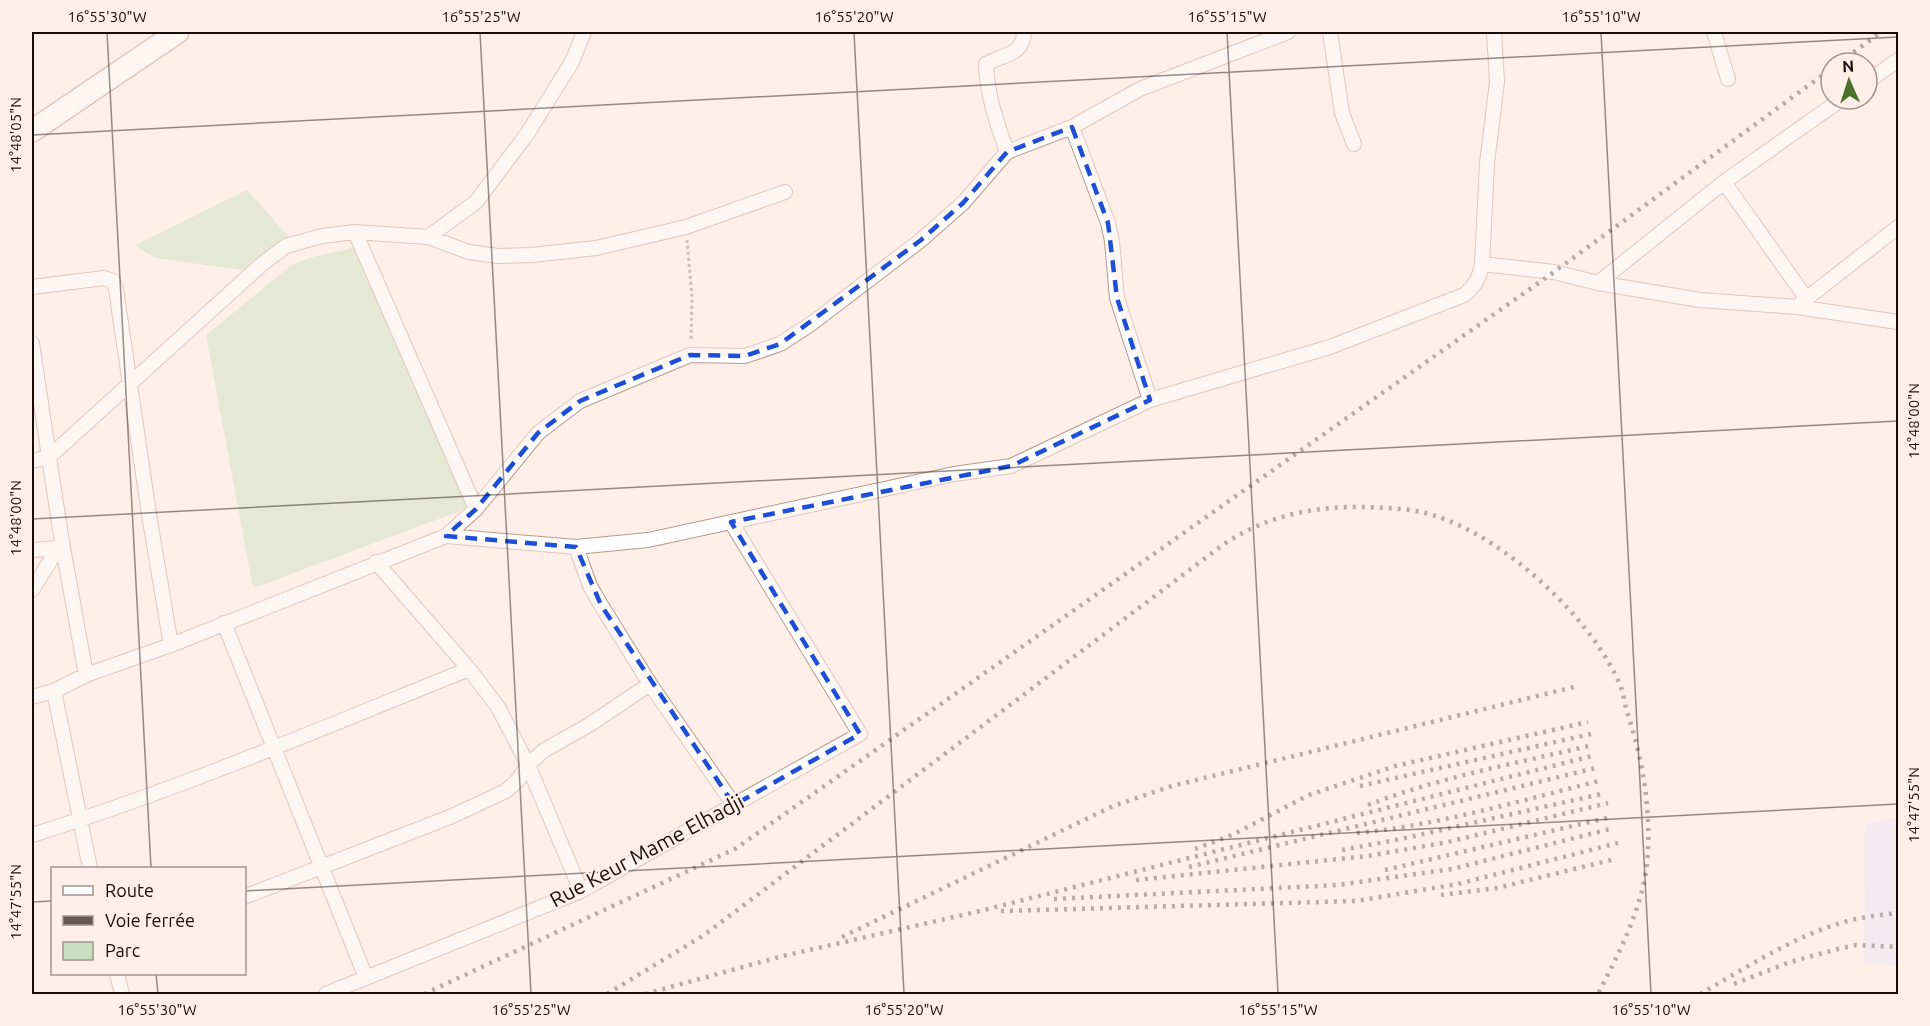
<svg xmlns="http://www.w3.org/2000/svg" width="1930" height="1026" font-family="Ubuntu,sans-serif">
	<rect width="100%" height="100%" fill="#feefe8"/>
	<path fill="#ece4f9" d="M1898 817V966L1864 963 1865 825Z"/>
	<path fill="#c8e0bf" d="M247 190 289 237 242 270 155 258 135 245Z
		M353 248 468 508 253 588 206 335 293 264 313 257Z"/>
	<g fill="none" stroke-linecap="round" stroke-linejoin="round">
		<g stroke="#bc9888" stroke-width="16">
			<path id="street" d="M1330 32 1342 113 1354 144
				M1714 32 1728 79
				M1867 82 1898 60
				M1072 127 1108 223 1112 241 1117 298 1150 400
				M1007 152C997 124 987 95 986 64 1003 54 1023 56 1024 32
				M1724 182 1806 298
				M355 232 476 509
				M428 237 476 202 527 134 572 62 584 32
				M1482 264 1554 272 1598 283 1700 300 1797 307 1898 322
				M1598 283 1724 182 1842 99
				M32 287 104 278 113 281 116 289 150 521 171 645
				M1801 303 1898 227
				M32 343 49 457 32 461
				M731 522 954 474 1011 466 1150 400 1330 347 1464 295C1475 286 1479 279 1482 264L1487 163 1497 82 1494 32
				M446 536 576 547 590 586 601 605 650 684 734 805
				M62 542 86 675
				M32 550 58 548
				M376 562 469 669 498 707 528 765 581 891
				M32 590 62 542 49 457 261 265 286 246 322 236 355 232 428 237 469 252 498 256 532 255 596 248 686 227 785 192
				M224 623 366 978
				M54 691 90 868
				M32 697 54 691 86 675 171 645 446 536 476 509 538 433 580 401 690 355 745 356 780 344 811 324 921 240 963 203 1007 152 1072 127 1140 89 1288 32
				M32 835C180 789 325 727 469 669
				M244 897 450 817 506 791 518 780 528 765 543 751 589 725 650 684
				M117 974 122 994
				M326 994 581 891 860 734 731 522 648 540 576 547"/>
		</g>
		<g stroke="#bc9888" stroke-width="24">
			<path id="primary" d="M32 131 178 32"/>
		</g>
		<path stroke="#968882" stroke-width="3" stroke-dasharray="3 3" stroke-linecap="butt" d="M687 240 692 297 691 341"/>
		<use href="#street" stroke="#fff" stroke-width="14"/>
		<use href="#primary" stroke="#fff" stroke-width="21"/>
		<path stroke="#665853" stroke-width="4.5" stroke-dasharray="3 6" stroke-linecap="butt" d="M1839 63 1881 32
			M1360 786 1591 734
			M1368 805C1440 777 1518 763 1593 745
			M1357 833C1440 825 1522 800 1603 780
			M1195 849 1234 834 1309 795 1395 766 1588 722
			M1342 850 1401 839 1606 793
			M1189 867 1600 767
			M1385 870 1611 817
			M1136 880 1368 856 1448 842 1608 803
			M1441 895 1497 888 1615 859
			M1054 899 1338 885 1452 869 1614 828
			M1001 911 1356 901 1458 884 1618 843
			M842 937 1113 806 1172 786 1574 687
			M1734 984 1790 962 1838 949 1856 945 1898 947
			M424 994 735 849 1554 272 1831 69
			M607 994 704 935 1224 544C1268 515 1315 506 1366 507 1383 508 1400 508 1416 511 1492 524 1595 618 1622 690 1624 697 1625 705 1627 712 1642 757 1650 803 1648 850 1646 902 1621 949 1598 994
			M645 994 783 956 976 912 1596 755
			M1700 994C1746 968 1792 937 1844 922 1861 917 1880 915 1898 913"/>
	</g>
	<path d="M0 0H1930V1026H0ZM1072 127 1108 223 1117 298 1150 400 1011 466 731 522 860 734 734 805 601 605 576 547 446 536 476 509 538 433 580 401 690 355 745 356 780 344 921 240 963 203 1007 152Z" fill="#feefe8" fill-opacity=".55" fill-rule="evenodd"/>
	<path fill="none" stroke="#1d4ed8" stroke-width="4.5" stroke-dasharray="12 8" stroke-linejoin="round" d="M1072 127 1108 223 1117 298 1150 400 1011 466 731 522 860 734 734 805 601 605 576 547 446 536 476 509 538 433 580 401 690 355 745 356 780 344 921 240 963 203 1007 152Z"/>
	<path fill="none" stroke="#190c07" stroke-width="1.5" stroke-opacity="0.45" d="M107 32 151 868M480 32 531 994M854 32 904 994M1227 32 1278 994M1601 32 1651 994M32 135 1898 37M32 519 1898 421M244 891 1898 804M32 902 52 901M156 974 158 994"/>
	<g text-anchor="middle" stroke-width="4.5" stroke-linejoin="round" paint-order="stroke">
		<g font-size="21" fill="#190c07" stroke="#feefe8">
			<text transform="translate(647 851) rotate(-28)" y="7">Rue Keur Mame Elhadji</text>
		</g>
	</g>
	<rect width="1930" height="1026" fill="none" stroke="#feefe8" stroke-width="66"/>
	<rect x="51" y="867" width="195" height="108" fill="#feefe8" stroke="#a2948e" stroke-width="1.5"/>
	<rect x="63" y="886" width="30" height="9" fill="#ffffff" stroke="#a2948e" stroke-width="1.5"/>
	<text x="105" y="897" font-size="18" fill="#190c07">Route</text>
	<rect x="63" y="916" width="30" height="9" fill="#665853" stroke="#a2948e" stroke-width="1.5"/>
	<text x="105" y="927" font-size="18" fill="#190c07">Voie ferrée</text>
	<rect x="63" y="942" width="30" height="18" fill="#c8e0bf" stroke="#a2948e" stroke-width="1.5"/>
	<text x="105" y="957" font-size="18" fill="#190c07">Parc</text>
	<g transform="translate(1849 81) rotate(357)"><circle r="28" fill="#feefe8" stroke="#a2948e" stroke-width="1.5"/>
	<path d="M0-4.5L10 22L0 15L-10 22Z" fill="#4b712b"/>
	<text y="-9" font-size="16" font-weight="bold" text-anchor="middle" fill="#190c07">N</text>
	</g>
	<rect x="33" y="33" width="1864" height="960" fill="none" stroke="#190c07" stroke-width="2"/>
	<g font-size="15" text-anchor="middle" fill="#190c07">
		<text x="107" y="22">16°55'30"W</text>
		<text x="481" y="22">16°55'25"W</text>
		<text x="854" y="22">16°55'20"W</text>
		<text x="1227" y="22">16°55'15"W</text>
		<text x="1601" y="22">16°55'10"W</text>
		<text transform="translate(16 135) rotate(-90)" y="5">14°48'05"N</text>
		<text transform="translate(1914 421) rotate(-90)" y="5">14°48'00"N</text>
		<text transform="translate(16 518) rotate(-90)" y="5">14°48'00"N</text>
		<text transform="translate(1914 805) rotate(-90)" y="5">14°47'55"N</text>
		<text transform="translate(16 902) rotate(-90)" y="5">14°47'55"N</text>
		<text x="157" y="1015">16°55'30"W</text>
		<text x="531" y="1015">16°55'25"W</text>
		<text x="904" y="1015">16°55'20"W</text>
		<text x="1278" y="1015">16°55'15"W</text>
		<text x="1651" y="1015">16°55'10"W</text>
	</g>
</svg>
